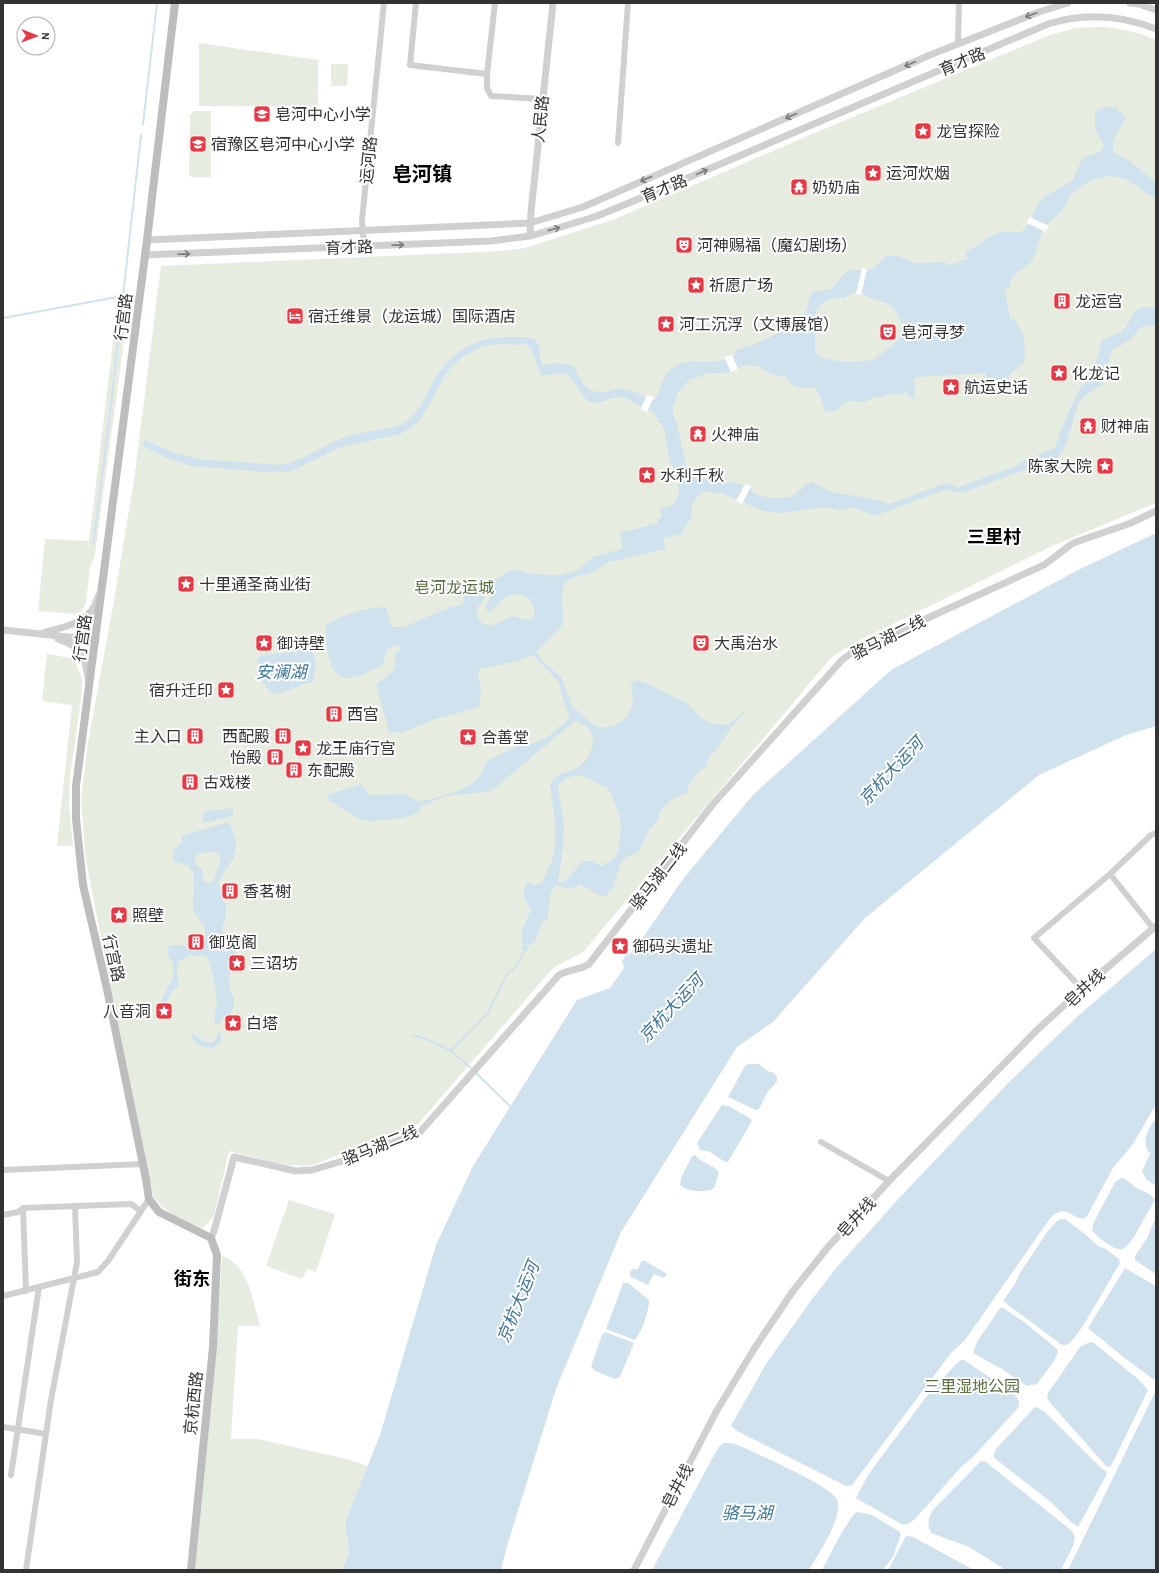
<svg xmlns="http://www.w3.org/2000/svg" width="1159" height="1573" font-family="'Alegreya Sans','Noto Sans SC',sans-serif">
	<rect width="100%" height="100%" fill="#fff"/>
	<path fill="#e6ecdf" d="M1101 27C1120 28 1139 32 1156 40V503L1052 546 852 644 831 658 583 952 553 968 418 1124 313 1165C284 1168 257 1158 229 1151L214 1216 203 1228C187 1225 159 1209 153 1194L95 908 85 854 81 799 88 742 115 595 134 480 161 266 501 251 525 248 615 219 824 129 1050 35 1075 28Z
		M199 43 318 60V107L199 106Z
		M331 64H348L347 86H331Z
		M193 111H211V177H192L189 175 190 115Z
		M117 310 128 311 95 554 90 568 86 602 83 609 80 612 75 614 38 611 45 539 89 541Z
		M47 654 71 658 75 662 82 678V692L70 777 69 806 73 846H57L72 705 42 701Z
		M289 1200 335 1214 316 1272 307 1269 302 1279 266 1266Z
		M222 1256C249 1264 253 1303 260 1326H238L231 1439H258L347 1459 368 1466 345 1522 349 1554 342 1570H195L216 1354Z"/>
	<path fill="#cfe2ee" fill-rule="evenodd" d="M1106 107 1115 108 1126 117 1113 141V152L1130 161 1156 183V198C1143 194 1135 182 1122 178 1104 172 1081 183 1070 197 1066 202 1065 208 1060 213 1058 216 1054 218 1051 220 1047 224 1043 231 1041 236 1037 243 1037 252 1033 259 1027 271 1008 272 1010 288L1005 289 1010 320 1015 319 1018 326 1024 335 1025 355 1023 364 1012 372 1001 387 988 390 986 373 918 377 914 378 915 398 913 399 907 393H902L900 395 893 393 882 397H874L865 402 849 401 843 404 837 410 833 412 825 411 820 397 815 388 798 387 792 385 788 378 785 376 772 375 758 366 747 365 725 373H708L689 380 678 392 673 407V415L677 424 686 466 689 470 696 475 709 480 718 482 738 483 750 488 755 494 764 497 776 498 789 497 795 494 807 483 812 482 831 492 877 500 890 504 946 483 955 485 956 488 1019 465V463L1055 448 1062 427 1081 386 1091 379 1102 340 1121 332 1126 327 1136 310 1146 307 1156 308V326H1144L1140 328 1131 339 1113 349 1101 385 1085 396 1079 402 1064 450 1057 458 962 493 944 490 875 516 852 507 842 510 825 507 781 513 763 511 724 494 708 492 702 493 696 498 692 506 691 519 683 529V534L663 538 666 549 609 562 595 571 586 575H580L568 580 564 584 562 591 563 622 560 628 536 652 544 663 562 678 572 706 592 724 600 728 614 726 627 717 633 703 631 684 637 680 655 687 686 703 700 717 709 722 722 725 728 724 747 710 732 726 717 749 710 756 705 768 698 772 689 784 687 793 670 800 660 812 659 818 648 832 639 851 624 859 620 864 613 889 609 891 607 896H601L579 884C572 892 564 887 555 885 547 896 550 908 547 921L544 920 542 922 535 942 529 945 527 951 522 949C524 940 521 938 522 931L531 909C524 901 520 888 530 881L534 885 542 883 553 858 555 847V822L550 785C555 772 568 774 578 767 588 761 597 744 591 732 588 727 581 724 576 720L491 791 447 796 423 805 417 813 403 818 369 821 359 819 330 801 327 797V795L362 784 370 795 403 794C409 795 412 800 419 801 425 802 460 791 466 787 471 785 475 781 479 777 483 773 483 766 487 761L520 745 534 743 549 736 568 720 570 717 565 706 559 682 534 656H531L517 661 480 669 478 672 481 690 479 706 476 708 436 719 403 732 391 733 389 731 376 684 391 673 394 668 396 653 400 651V648L398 646 389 647 386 652 382 666C371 669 360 678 349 678 327 678 325 643 326 626 332 618 375 604 386 608L391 625 393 627H404L441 611 463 604C466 596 462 586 467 579L487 580C488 585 488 590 486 595 484 600 479 604 478 608 474 619 484 627 493 625 501 623 506 618 514 616L525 620 532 619C541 605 525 591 511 595 502 597 497 605 491 611H487L486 606 492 593V580C500 579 507 571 515 569L528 574 561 575 578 570 593 557 623 549 620 533 658 523 657 519 662 518 660 509 670 506 674 504 679 493 677 476 669 459 664 428 655 414 623 397C616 396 612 399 605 401 583 409 579 386 568 375L557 373 541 376 532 351 525 343 518 345 509 344 490 345 479 348 464 356 451 367 444 377 428 407 418 422 410 428 400 434 341 447 289 472H267L191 466 165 457 142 446 145 440 172 452 199 459 280 465C304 461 325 443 349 436 364 432 382 430 398 426 414 419 421 406 429 390 440 366 458 347 484 340 495 337 508 337 520 337 541 337 539 345 541 362L543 365C550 364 560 362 567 364 579 365 578 385 591 390 602 395 611 389 622 389 631 389 643 396 651 399H655C662 391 661 379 669 371 683 358 693 362 710 362 718 362 726 359 734 356L736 351 750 345 751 346 777 334V332L789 331 799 333 802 329 810 296 813 292 831 289 843 275 850 270H868L872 269 886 256H898L915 263 945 262 948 266 968 259 965 252C978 247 988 236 1000 232 1007 230 1018 235 1024 230 1032 222 1033 211 1039 203 1048 191 1062 189 1072 180 1078 173 1078 165 1083 158L1099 152 1104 147C1104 141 1100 139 1098 135 1094 128 1094 118 1096 111L1101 108ZM855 292H860L870 298 889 304 896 311 901 323V331L898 339 893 345 874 359 867 361 844 362 821 358 820 355 816 353 815 350V315L817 308 826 301 835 298H844ZM575 775 583 776 607 788 611 793 620 818 621 824 618 851 614 859 602 866 591 861H583L564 882 558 881C562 860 565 839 563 818 562 808 559 798 558 787 561 780 568 778 575 775Z
		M1156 533V726L1126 735 1039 775 865 918 773 1022 737 1047 621 1232 556 1389 507 1546 501 1570H342L349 1554 345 1522 380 1435 436 1245 473 1166 577 1000 610 988 624 968 622 961 626 955 630 954 640 942 683 879 753 795 891 670 1078 570Z
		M307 647 310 648 316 660 313 682 299 685 300 686 279 694H273C263 685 254 670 259 657L262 655 294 652Z
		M233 808V813L232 816 204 823C202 820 202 813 206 811Z
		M229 822C239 844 240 852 224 872 222 875 221 879 218 883L224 903H226V915L222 929 223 934C236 938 239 944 234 957L230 958 229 983 230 989 234 998V1005L232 1011 222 1019 221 1023 218 1025 216 1024C212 1017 217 1010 217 1002 217 993 211 963 206 956L191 955 178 962 177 974 179 985 170 994 165 1008 160 1005C164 988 177 982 173 962 167 957 166 952 170 945H182L190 950 201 948 205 942V926L197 917 193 910 194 875 189 866 176 862 173 860V851C177 846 185 844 181 836ZM206 852H213L219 854 220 861 214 881 210 883 205 882 202 878 204 875 201 868 197 866 194 861 196 855Z
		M1156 949V1104L1133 1144 1113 1168 1086 1218C1072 1222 1068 1202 1051 1217L965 1340 951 1353 852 1485 846 1486 737 1431 731 1426 766 1364 810 1302 837 1267 903 1194 1009 1082 1078 1016Z
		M220 1030 221 1041 215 1047C205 1048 195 1045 191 1036L192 1033C200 1037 204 1045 214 1042Z
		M748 1064H759L767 1071 774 1073 777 1078V1081L767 1093 759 1109 756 1110 728 1097 745 1066Z
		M722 1105 728 1106 750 1118 752 1121 728 1162H725L710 1152 700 1150 697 1143Z
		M1156 1118V1186L1146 1179 1142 1171 1150 1154C1141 1140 1147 1131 1156 1118Z
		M695 1155C701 1163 712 1164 719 1172L714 1188 711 1190C701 1191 690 1193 680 1185L681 1178 692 1156Z
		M1121 1178C1128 1179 1131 1185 1137 1188 1144 1192 1151 1193 1155 1200L1132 1240C1129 1244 1126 1248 1122 1249 1114 1251 1096 1236 1092 1230L1094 1222 1115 1182Z
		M1156 1217V1274L1135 1260V1256L1147 1238Z
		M1061 1219H1065L1086 1235 1098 1246 1106 1249 1119 1259 1120 1263 1083 1326 1070 1343 1066 1345H1062L1003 1301 1015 1284 1020 1273 1047 1232 1057 1221Z
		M642 1261H645L667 1274 664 1278 654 1274 648 1285 631 1277 629 1274 633 1268 637 1270Z
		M1125 1268 1156 1286V1378L1153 1379 1122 1356 1088 1328Z
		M623 1283H628L649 1300C649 1312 642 1331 635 1340L606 1329Z
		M1000 1308H1003L1024 1322 1057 1349 1058 1352 1054 1361 1037 1384 1027 1386 1002 1369 973 1353 977 1342Z
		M605 1332 634 1343 620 1377 615 1379 595 1371 591 1366 602 1335Z
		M1090 1342 1094 1343 1138 1379 1148 1390 1111 1466 1107 1467 1052 1405 1047 1398 1048 1393 1080 1347Z
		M961 1360H964L1014 1394C1018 1399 1021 1401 1018 1408L972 1458 960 1468 916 1518C911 1522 908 1526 901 1524L856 1498 868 1475 926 1397 956 1364Z
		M1156 1390V1570H1068Z
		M1037 1407 1045 1412 1101 1468 1106 1471 1107 1474 1078 1527 1071 1522 1052 1503 993 1457 996 1449 1034 1408Z
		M724 1443H730L738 1445C755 1453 828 1485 835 1497 837 1499 837 1501 838 1503 841 1521 818 1554 809 1570H652L713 1457 719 1447Z
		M981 1461 986 1462 1072 1531 1075 1537 1073 1546 1061 1570H1006L969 1547 931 1533C927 1524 928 1519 933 1510Z
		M857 1512 872 1515 900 1532 901 1534 893 1557 883 1570H822L842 1532 854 1514Z
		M906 1536 913 1537 974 1570H888Z"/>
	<path fill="#fff" d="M1030 217 1049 226 1046 232 1027 223Z
		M862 268 867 269 861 295 856 294Z
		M732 355 738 369 731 372 724 357Z
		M1093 369 1107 374 1104 380 1091 375Z
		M647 395 654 397 647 412 641 409Z
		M745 484 751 486 742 504 736 501Z"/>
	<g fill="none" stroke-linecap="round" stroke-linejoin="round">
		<path stroke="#cfe2ee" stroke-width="2" d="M143 124 157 3
			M3 318 123 296
			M93 544 109 422 141 135
			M414 1035 431 1041 451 1051
			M472 1069 451 1051 488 1013 506 976 508 973 515 968 525 950
			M475 1072 512 1108"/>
		<path stroke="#d0d0d0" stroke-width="6" d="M416 3 410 65 487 74
			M495 3 487 74V88L491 96 542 99
			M958 44 959 3
			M618 143 628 3
			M364 246 362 220 384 3
			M1110 874 1153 928
			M1082 989 1034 938 1110 874 1151 835 1156 833
			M821 1142 889 1181
			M3 1170 143 1164
			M23 1208 26 1291
			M3 1215 18 1212 23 1208 131 1204 141 1211
			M3 1296 98 1272 108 1261 149 1199
			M3 1427 46 1434
			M11 1475 39 1287
			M26 1570 51 1400 77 1262 75 1206"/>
		<path stroke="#d0d0d0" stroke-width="7" d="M1130 3 1139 4 1156 10
			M530 236 531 212 553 3
			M147 240 530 223 583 207 930 55 1039 12 1068 3
			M145 255 491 241 530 236 558 228 597 216 636 200 1048 24C1084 13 1121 15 1156 29
			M3 630 96 640
			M43 633C60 628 85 624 94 607 96 603 97 599 99 595
			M58 639C82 647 85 655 88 679
			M211 1238 214 1231 234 1157 296 1171 312 1170 353 1158 420 1132 559 975C568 970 580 970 589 964L713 804 842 660 853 652 1044 565 1073 543 1131 523 1156 511
			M634 1570 716 1412 754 1349 793 1291 828 1247 892 1178 1037 1030 1082 989 1156 926"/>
		<path stroke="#bdbdbd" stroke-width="8" d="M175 3 147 240 76 786V819L83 885 107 989 146 1179 149 1199 159 1212 211 1238 217 1255 213 1347 191 1570"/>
	</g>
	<defs><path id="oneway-shaft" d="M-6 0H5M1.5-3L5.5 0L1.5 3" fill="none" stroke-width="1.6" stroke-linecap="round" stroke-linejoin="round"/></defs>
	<g stroke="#7a7a7a">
		<use href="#oneway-shaft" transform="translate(1031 15) rotate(159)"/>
		<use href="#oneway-shaft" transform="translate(910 64) rotate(156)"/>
		<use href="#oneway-shaft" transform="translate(791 116) rotate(156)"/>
		<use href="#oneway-shaft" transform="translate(702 172) rotate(-23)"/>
		<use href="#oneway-shaft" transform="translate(646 179) rotate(156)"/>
		<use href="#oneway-shaft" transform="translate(554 229) rotate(-15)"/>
		<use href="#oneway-shaft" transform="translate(398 245) rotate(-2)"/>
		<use href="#oneway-shaft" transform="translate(184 254) rotate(-2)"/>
	</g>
	<defs>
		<g id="school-square" transform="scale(0.9)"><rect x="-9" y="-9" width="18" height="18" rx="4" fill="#e63946" stroke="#fff"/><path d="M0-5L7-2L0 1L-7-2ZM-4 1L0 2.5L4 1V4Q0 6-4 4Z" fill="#fff"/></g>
		<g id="sight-square" transform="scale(0.9)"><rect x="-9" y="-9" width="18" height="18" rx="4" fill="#e63946" stroke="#fff"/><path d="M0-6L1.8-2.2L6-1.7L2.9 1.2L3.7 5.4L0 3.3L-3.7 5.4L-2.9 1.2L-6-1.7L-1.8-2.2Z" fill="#fff"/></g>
		<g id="temple-square" transform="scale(0.9)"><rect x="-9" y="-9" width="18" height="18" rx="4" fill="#e63946" stroke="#fff"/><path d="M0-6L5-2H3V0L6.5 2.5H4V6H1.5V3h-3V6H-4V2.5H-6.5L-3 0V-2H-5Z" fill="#fff"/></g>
		<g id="theatre-square" transform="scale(0.9)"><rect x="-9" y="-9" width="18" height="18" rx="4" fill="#e63946" stroke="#fff"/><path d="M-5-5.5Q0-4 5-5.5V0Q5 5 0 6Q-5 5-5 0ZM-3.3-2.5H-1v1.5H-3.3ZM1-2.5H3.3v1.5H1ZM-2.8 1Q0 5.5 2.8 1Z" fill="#fff"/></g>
		<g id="building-square" transform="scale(0.9)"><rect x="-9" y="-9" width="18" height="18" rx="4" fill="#e63946" stroke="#fff"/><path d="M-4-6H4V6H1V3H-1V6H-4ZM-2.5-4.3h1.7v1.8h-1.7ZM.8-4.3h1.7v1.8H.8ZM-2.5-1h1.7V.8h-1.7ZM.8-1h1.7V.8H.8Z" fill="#fff"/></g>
		<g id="hotel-square" transform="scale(0.9)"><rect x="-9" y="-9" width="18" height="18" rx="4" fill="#e63946" stroke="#fff"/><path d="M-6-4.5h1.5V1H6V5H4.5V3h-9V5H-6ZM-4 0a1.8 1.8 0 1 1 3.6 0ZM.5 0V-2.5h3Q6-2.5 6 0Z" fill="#fff"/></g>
	</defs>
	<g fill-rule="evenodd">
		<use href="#school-square" x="262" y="114"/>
		<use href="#sight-square" x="923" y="131"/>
		<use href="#school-square" x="198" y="144"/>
		<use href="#sight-square" x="873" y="173"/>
		<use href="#temple-square" x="799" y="187"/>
		<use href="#theatre-square" x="684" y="245"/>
		<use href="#sight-square" x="696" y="285"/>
		<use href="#building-square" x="1062" y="301"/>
		<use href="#hotel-square" x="295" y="316"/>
		<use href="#sight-square" x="666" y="324"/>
		<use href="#theatre-square" x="888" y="332"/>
		<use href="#sight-square" x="1059" y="373"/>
		<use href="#sight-square" x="951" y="387"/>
		<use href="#temple-square" x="1088" y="426"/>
		<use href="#temple-square" x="698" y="434"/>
		<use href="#sight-square" x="1105" y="466"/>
		<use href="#sight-square" x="647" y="475"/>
		<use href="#sight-square" x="186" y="584"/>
		<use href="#sight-square" x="264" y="643"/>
		<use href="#theatre-square" x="701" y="643"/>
		<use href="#sight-square" x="226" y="690"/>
		<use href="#building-square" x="334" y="714"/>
		<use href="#building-square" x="195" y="736"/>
		<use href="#building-square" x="283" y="736"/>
		<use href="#sight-square" x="468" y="737"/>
		<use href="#sight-square" x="303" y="748"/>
		<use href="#building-square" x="275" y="757"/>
		<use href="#building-square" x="294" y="770"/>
		<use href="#building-square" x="190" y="782"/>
		<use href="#building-square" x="230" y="891"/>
		<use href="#sight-square" x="119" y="915"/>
		<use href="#building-square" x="196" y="942"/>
		<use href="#sight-square" x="620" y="946"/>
		<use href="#sight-square" x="237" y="963"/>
		<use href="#sight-square" x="164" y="1011"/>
		<use href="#sight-square" x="233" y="1023"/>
	</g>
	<g text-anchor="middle" stroke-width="4" stroke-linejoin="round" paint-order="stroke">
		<g font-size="16" fill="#333" stroke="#fff">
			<text transform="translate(962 61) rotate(-23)" y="6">育才路</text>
			<text transform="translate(540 119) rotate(-84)" y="6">人民路</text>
			<text transform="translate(368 160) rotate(-84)" y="6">运河路</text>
			<text transform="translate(664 188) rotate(-23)" y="6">育才路</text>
			<text transform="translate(349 247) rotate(-2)" y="6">育才路</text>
			<text transform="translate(123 317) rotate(-83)" y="6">行宫路</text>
			<text transform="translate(888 637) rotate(-26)" y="6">骆马湖二线</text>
			<text transform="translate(82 638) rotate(-82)" y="6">行宫路</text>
			<text transform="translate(658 876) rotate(-52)" y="6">骆马湖二线</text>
			<text transform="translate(114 958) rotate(77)" y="6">行宫路</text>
			<text transform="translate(1084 988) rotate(-42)" y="6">皂井线</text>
			<text transform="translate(380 1145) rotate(-22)" y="6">骆马湖二线</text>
			<text transform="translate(856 1217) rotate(-47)" y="6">皂井线</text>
			<text transform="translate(193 1403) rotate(-84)" y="6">京杭西路</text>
			<text transform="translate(677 1486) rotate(-62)" y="6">皂井线</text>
		</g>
		<g font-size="16" fill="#333" stroke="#fff" text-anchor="start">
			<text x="275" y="120">皂河中心小学</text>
			<text x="936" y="137">龙宫探险</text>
			<text x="211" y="150">宿豫区皂河中心小学</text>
			<text x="886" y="179">运河炊烟</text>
			<text x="812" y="193">奶奶庙</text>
			<text x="697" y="251">河神赐福（魔幻剧场）</text>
			<text x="709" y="291">祈愿广场</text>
			<text x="1075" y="307">龙运宫</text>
			<text x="308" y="322">宿迁维景（龙运城）国际酒店</text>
			<text x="679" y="330">河工沉浮（文博展馆）</text>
			<text x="901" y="338">皂河寻梦</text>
			<text x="1072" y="379">化龙记</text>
			<text x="964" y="393">航运史话</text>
			<text x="1101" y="432">财神庙</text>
			<text x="711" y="440">火神庙</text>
			<text x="1092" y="472" text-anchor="end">陈家大院</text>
			<text x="660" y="481">水利千秋</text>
			<text x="199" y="590">十里通圣商业街</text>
			<text x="277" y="649">御诗壁</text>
			<text x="714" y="649">大禹治水</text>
			<text x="213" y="696" text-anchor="end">宿升迁印</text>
			<text x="347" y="720">西宫</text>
			<text x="182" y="742" text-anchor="end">主入口</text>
			<text x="270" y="742" text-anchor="end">西配殿</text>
			<text x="481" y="743">合善堂</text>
			<text x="316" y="754">龙王庙行宫</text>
			<text x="262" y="763" text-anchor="end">怡殿</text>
			<text x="307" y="776">东配殿</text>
			<text x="203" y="788">古戏楼</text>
			<text x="243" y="897">香茗榭</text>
			<text x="132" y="921">照壁</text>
			<text x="209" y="948">御览阁</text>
			<text x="633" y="952">御码头遗址</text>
			<text x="250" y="969">三诏坊</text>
			<text x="151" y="1017" text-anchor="end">八音洞</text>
			<text x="246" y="1029">白塔</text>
		</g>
		<g font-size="16" fill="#56703f" stroke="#fff">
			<text x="454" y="593">皂河龙运城</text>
			<text x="972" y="1392">三里湿地公园</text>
		</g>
		<g font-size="17" font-style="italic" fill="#3f7597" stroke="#fff">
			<text x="281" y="678">安澜湖</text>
			<text transform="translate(891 771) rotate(-47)" y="6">京杭大运河</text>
			<text transform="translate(671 1008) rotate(-47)" y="6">京杭大运河</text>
			<text transform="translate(518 1302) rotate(-68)" y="6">京杭大运河</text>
			<text x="747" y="1519">骆马湖</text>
		</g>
		<g font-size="18" font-weight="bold" fill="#000" stroke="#fff">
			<text x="994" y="543">三里村</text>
			<text x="192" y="1285">街东</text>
		</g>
		<g font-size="20" font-weight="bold" fill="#000" stroke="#fff">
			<text x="422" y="181">皂河镇</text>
		</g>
	</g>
	<rect width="1159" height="1573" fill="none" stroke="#333333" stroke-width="8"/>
	<g transform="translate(36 36) rotate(91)"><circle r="19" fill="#ffffff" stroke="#adadad"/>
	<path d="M0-3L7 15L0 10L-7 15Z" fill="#e63946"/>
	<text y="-6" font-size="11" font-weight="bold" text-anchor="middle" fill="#333333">N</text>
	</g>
</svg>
